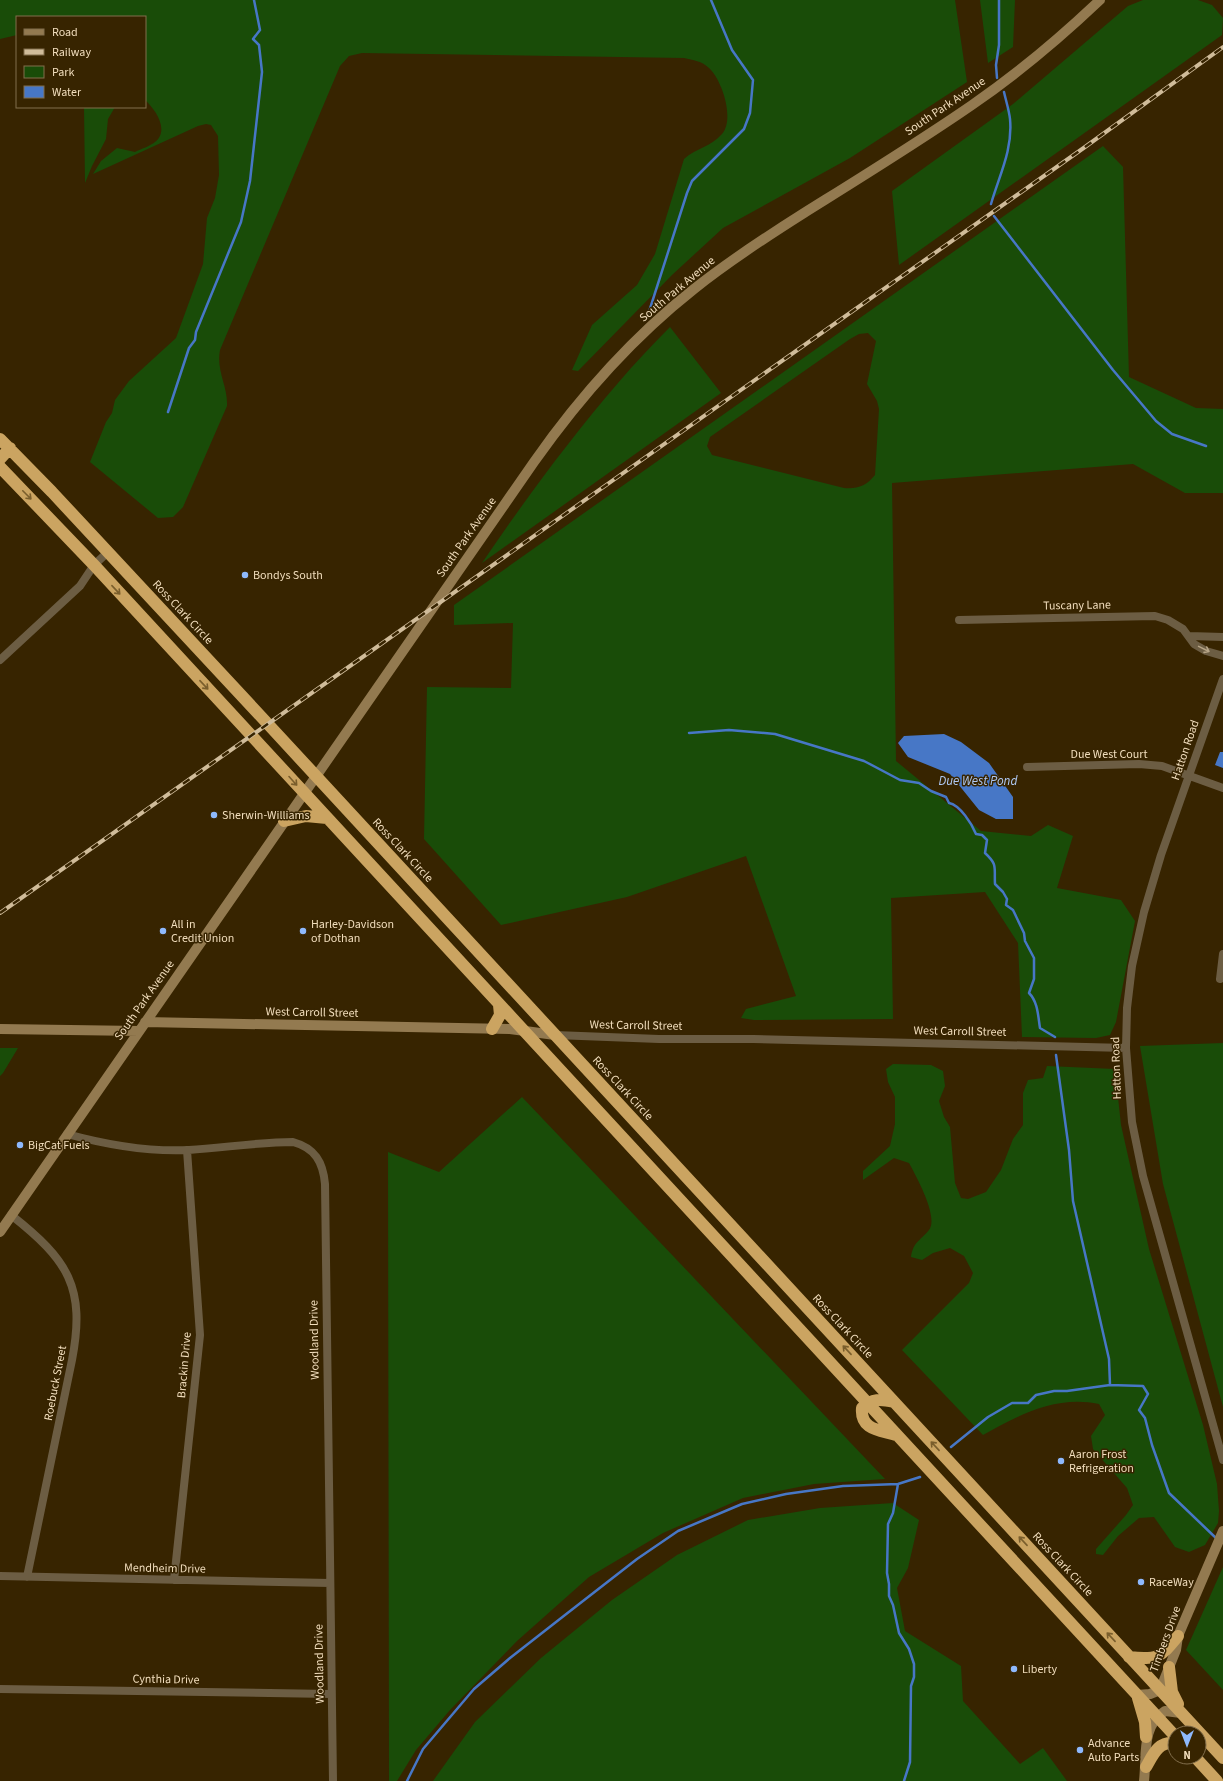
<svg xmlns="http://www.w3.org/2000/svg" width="1223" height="1781" font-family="'Source Sans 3',sans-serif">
	<rect width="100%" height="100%" fill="#372400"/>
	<path fill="#194c08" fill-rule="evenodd" d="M0 0H955L967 82 850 158 723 228 672 275 578 371 572 370 592 325 637 285 655 254 684 159C696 148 711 147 722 134 735 119 722 80 709 68 702 61 693 60 684 58L362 53 349 56 340 66 220 350C216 371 228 386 227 406L183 507 173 517 158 518 90 462 106 422 112 413 115 400 129 381 176 338 203 264 207 218 215 198 219 175 218 136 211 125 206 124 198 126 93 174 101 161 117 148 135 152C141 149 150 146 155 142 170 130 155 109 145 100V17H17V35L0 39Z
		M980 0H1015L1013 47 988 63Z
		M1143 0H1198L1212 5 1223 18 1222 35 899 265 892 191 1013 104 1128 6Z
		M84 107H115L108 119 106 139 92 166 85 183Z
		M1103 146 1123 167 1129 377 1196 408 1223 409V493H1185L1133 464 892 483 896 761 981 831 1031 836 1048 825 1073 836 1057 888 1121 900 1135 921 1116 1022 1110 1035 1096 1038 1022 1037 1018 943 985 892 891 898 893 1019 754 1020 741 1018 746 1009 796 996 746 856 627 897 501 925 424 839 427 687 511 688 513 623 454 625V605ZM868 333 876 341 867 384 877 401 879 409 875 475C866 486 858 489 844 488L712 455 707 446 710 437 850 339 859 334Z
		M670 327 721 393 482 563C524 501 569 440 618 383 634 364 652 345 670 327Z
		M1223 1043V1407L1163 1184 1140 1046Z
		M0 1048H18L3 1073 0 1076Z
		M893 1064 931 1065 943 1071 945 1086 939 1101 944 1117 950 1127 955 1183 961 1198 968 1199 986 1192 1001 1170 1013 1139 1023 1125V1093L1028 1080 1043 1078 1047 1066 1115 1069 1121 1125 1149 1249 1203 1425 1217 1484 1219 1511 1218 1523 1205 1545 1189 1552 1175 1547 1154 1517 1139 1518 1118 1536 1103 1555 1096 1554V1549L1126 1515 1133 1505 1127 1488 1093 1449 1091 1436 1105 1415 1099 1404C1056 1395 1019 1415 983 1435L902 1350 969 1283 973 1273 964 1256 950 1248 933 1253 922 1260 911 1257C913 1242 920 1241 929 1230 939 1217 916 1176 909 1163L894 1158 863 1180V1171L890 1146 895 1124V1097L888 1082 886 1069Z
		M522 1097 885 1479 814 1484 743 1498 663 1533 589 1577 517 1641 450 1710 416 1750 397 1781H389L388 1152 439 1172Z
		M893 1503 919 1520 908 1568 897 1588 905 1631 961 1666 963 1701 1020 1764 1043 1748 1067 1781H433L475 1722 541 1658 612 1600 677 1555 748 1520 820 1508Z
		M1223 1567V1690L1186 1650Z"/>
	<path fill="#4777c6" d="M944 734 961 742 989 763 1013 797V819H996L979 810 950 774 908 757 898 743 904 736Z
		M1220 752H1223V768L1215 765Z"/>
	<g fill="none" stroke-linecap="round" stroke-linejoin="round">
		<path stroke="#4777c6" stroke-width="2.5" d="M997 78 996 65 999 45V0
			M991 204C999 176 1013 150 1010 119 1009 110 1006 101 1004 92
			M994 216 1113 370 1156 421 1172 434 1206 446
			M647 318 687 193 692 181 744 129 750 113 753 80 732 50 711 0
			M168 412 189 348 195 340 196 332 241 222 250 181 262 72 259 45 253 39 260 30 254 0
			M689 733 729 730 775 734 864 761 900 780 919 783 931 791 946 797 949 803C960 805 972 824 976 834L982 835 987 840 985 853C998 865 994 867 995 884L1003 892 1007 899 1006 905 1013 910 1024 933 1025 941 1034 958V979L1029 993C1038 1002 1038 1016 1040 1028L1055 1037
			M1056 1055 1069 1150 1073 1201 1109 1359 1110 1385
			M951 1447 988 1417 1012 1403H1028L1036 1395 1054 1391H1067L1110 1385 1143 1386 1148 1394 1139 1410 1145 1418 1152 1445 1169 1493 1217 1539
			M898 1484 893 1513 888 1524 887 1573 889 1584V1596L893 1605 899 1633 909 1649 914 1664V1677L911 1686 910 1762 904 1781
			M407 1781 423 1749 474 1689 510 1658 565 1615 637 1559 678 1531 742 1504 786 1494 843 1486 898 1484 920 1477"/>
		<path stroke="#6c5d43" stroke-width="8" d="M959 620 1155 616 1168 620 1183 629 1194 644 1206 651 1223 656
			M1189 636 1223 637
			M0 660 80 586 94 565 108 552
			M1223 679 1161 855 1144 912 1132 966 1127 1008 1126 1048 1132 1122 1143 1176 1223 1460
			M1027 767 1139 764 1162 766 1223 788
			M1220 979 1223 954
			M555 1035 659 1039H753L1126 1048
			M67 1134C107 1145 147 1152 189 1150 223 1148 258 1142 293 1142 315 1148 323 1162 325 1184L333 1781
			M11 1215C68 1260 86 1287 72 1360L27 1577
			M0 1576 330 1583
			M174 1580 200 1335 187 1150
			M0 1689 331 1694"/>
		<path stroke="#937a50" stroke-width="10" d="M145 1022 510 1029 555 1035
			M0 1029 139 1031
			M0 1232 534 462C579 398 632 338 694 289 729 261 766 237 804 213 860 178 917 143 972 105 1017 74 1060 38 1100 0
			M1137 1695 1150 1694 1160 1690 1176 1650 1178 1636 1223 1531
			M1144 1781C1147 1755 1141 1726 1165 1711L1181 1713"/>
		<path stroke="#cba461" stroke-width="12" d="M0 439 52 492 267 723 1223 1758
			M0 459 10 448
			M0 467 94 565 1175 1736
			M284 821 306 816 327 818
			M492 1029 500 1015 499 1005
			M894 1402C881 1399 872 1398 862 1408 860 1430 880 1430 896 1435
			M1129 1657C1158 1660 1160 1658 1178 1636
			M1169 1667 1172 1692 1178 1704
			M1138 1698 1145 1722 1146 1737
			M1195 1757 1217 1781
			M1146 1767C1153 1755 1158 1741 1175 1743"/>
		<g stroke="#d0bc9a" stroke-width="4">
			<path id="rail" d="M0 913 1085 147 1223 47"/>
		</g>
		<use href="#rail" stroke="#372400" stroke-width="2.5" stroke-dasharray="8" stroke-linecap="butt"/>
	</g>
	<defs><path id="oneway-shaft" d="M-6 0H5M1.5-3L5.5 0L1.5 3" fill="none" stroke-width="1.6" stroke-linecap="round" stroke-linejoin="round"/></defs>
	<g stroke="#7a5e2c">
		<use href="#oneway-shaft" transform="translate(27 495) rotate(45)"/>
		<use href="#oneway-shaft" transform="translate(116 590) rotate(47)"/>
		<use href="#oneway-shaft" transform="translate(204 685) rotate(47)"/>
		<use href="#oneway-shaft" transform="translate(293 781) rotate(48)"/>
		<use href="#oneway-shaft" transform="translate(847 1350) rotate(-133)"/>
		<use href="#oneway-shaft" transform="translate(935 1446) rotate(-133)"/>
		<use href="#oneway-shaft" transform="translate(1023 1541) rotate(-133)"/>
		<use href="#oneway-shaft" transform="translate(1111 1637) rotate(-133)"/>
	</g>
	<use stroke="#b6a486" href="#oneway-shaft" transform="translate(1204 649) rotate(26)"/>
	<g fill="#8eb9fd" stroke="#372400" stroke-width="1.5">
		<circle cx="245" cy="575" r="4"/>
		<circle cx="214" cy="815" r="4"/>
		<circle cx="163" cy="931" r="4"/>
		<circle cx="303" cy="931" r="4"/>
		<circle cx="20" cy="1145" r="4"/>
		<circle cx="1061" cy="1461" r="4"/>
		<circle cx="1141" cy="1582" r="4"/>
		<circle cx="1014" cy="1669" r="4"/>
		<circle cx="1080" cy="1750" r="4"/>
	</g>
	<g text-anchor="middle" stroke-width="3" stroke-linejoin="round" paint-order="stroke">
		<g font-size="12" fill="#f2debd" stroke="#372400">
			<text transform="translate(945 106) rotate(-34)" y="4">South Park Avenue</text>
			<text transform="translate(677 289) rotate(-40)" y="4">South Park Avenue</text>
			<text transform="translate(466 537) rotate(-55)" y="4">South Park Avenue</text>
			<text transform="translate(1077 605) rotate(-1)" y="4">Tuscany Lane</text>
			<text transform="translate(183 612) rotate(47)" y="4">Ross Clark Circle</text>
			<text transform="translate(1185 750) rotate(-71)" y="4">Hatton Road</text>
			<text x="1109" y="758">Due West Court</text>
			<text transform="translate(403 850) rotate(47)" y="4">Ross Clark Circle</text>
			<text transform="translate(144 1000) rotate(-55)" y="4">South Park Avenue</text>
			<text transform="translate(312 1012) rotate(1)" y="4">West Carroll Street</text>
			<text transform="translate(636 1025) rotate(1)" y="4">West Carroll Street</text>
			<text transform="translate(960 1031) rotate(1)" y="4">West Carroll Street</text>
			<text transform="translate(1116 1068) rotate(-92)" y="4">Hatton Road</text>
			<text transform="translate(623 1088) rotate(47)" y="4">Ross Clark Circle</text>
			<text transform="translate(843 1326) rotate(47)" y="4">Ross Clark Circle</text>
			<text transform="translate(314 1340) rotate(-91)" y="4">Woodland Drive</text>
			<text transform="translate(184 1365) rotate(-85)" y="4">Brackin Drive</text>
			<text transform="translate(55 1383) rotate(-79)" y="4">Roebuck Street</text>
			<text transform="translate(1063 1564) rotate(47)" y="4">Ross Clark Circle</text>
			<text transform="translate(165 1568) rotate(1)" y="4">Mendheim Drive</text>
			<text transform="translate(1165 1639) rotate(-70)" y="4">Timbers Drive</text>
			<text transform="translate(319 1664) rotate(-91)" y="4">Woodland Drive</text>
			<text transform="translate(166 1679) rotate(1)" y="4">Cynthia Drive</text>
		</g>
		<g font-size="12" fill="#f2debd" stroke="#372400" text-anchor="start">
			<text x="253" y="579">Bondys South</text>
			<text x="222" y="819">Sherwin-Williams</text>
			<text x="171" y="928">All in<tspan x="171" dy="14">Credit Union</tspan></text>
			<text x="311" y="928">Harley-Davidson<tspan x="311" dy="14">of Dothan</tspan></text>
			<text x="28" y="1149">BigCat Fuels</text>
			<text x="1069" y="1458">Aaron Frost<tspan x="1069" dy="14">Refrigeration</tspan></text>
			<text x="1149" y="1586">RaceWay</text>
			<text x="1022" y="1673">Liberty</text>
			<text x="1088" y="1747">Advance<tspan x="1088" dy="14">Auto Parts</tspan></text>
		</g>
		<g font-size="13" font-style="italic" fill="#aec8f2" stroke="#372400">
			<text x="978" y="785">Due West Pond</text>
		</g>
	</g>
	<rect x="16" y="16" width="130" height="92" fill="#372400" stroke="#826e4c"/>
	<rect x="24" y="29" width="20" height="6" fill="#937a50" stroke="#826e4c"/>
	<text x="52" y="36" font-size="12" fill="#f2debd">Road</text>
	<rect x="24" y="49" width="20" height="6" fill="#d0bc9a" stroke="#826e4c"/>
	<text x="52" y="56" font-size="12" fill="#f2debd">Railway</text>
	<rect x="24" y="66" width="20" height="12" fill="#194c08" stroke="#826e4c"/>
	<text x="52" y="76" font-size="12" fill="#f2debd">Park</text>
	<rect x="24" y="86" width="20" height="12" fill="#4777c6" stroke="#826e4c"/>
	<text x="52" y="96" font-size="12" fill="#f2debd">Water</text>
	<g transform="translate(1187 1745) rotate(180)"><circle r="19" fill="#372400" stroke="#826e4c"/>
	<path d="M0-3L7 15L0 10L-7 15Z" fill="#8eb9fd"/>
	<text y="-6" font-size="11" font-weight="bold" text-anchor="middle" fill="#f2debd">N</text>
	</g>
</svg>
